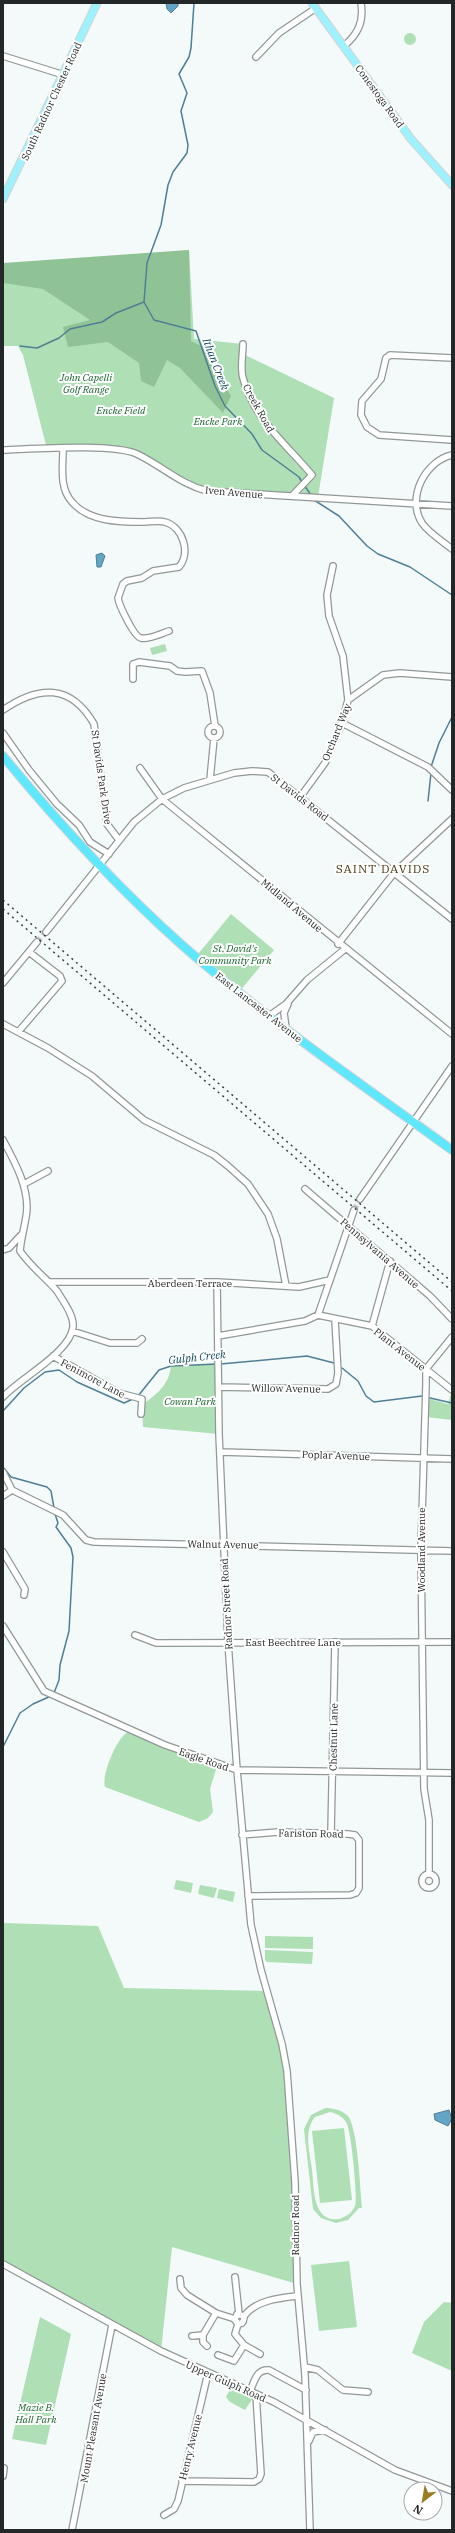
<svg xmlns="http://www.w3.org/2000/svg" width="455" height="2533" font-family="'IBM Plex Serif',serif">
	<rect width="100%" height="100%" fill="#f3faf9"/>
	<path fill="#afdfb5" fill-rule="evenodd" d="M404 39a6 6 0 1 1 12 0a6 6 0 1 1-12 0Z
		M189 250 194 339 243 344V354L334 398 318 497 207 491 136 453 114 448 47 449 23 355 18 346H3V265Z
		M165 644 167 651 152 655 150 648Z
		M231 914 274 950 239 992 198 959 199 953Z
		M218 1364 219 1434 143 1427 142 1405C157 1394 169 1385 171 1366Z
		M451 1394 452 1420 426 1417V1398L448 1404Z
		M128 1732 217 1766 210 1789 213 1812 208 1818 199 1822 105 1787C101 1776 117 1737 128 1732Z
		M176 1880 193 1883 191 1893 174 1889Z
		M200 1885 217 1888 214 1898 198 1894Z
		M219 1889 235 1892 233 1902 217 1898Z
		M3 1923 98 1926 124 1988 267 1991 282 2044 295 2182 297 2284 172 2247 161 2351 3 2264Z
		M265 1936 313 1937V1949L265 1948Z
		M265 1950 313 1952 312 1964 267 1962 265 1960Z
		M325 2108C333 2108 342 2110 348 2116 358 2129 360 2189 362 2208H359L348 2220 336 2223 321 2218 313 2209 304 2129 311 2115ZM330 2112C338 2114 344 2117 347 2124 351 2132 358 2197 355 2206 352 2213 346 2217 339 2219 312 2223 314 2187 312 2170 310 2153 303 2131 315 2117Z
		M344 2128 352 2200 320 2203 312 2131Z
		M349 2261 357 2327 319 2331 311 2265Z
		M444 2302 452 2303V2371L412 2353 424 2322Z
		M40 2317 71 2334 46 2445 12 2439Z
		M231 2388 253 2398 245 2410 230 2402 226 2397Z"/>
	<path fill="#8fc396" d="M189 250 191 341 214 352 220 378 231 396 223 413 180 368 167 360 154 387 141 381 139 363 108 342 68 347 63 327 90 320 43 289 3 283V263Z"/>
	<path fill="#62a5c5" stroke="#4f7f96" d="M166 3H178V6L171 13 167 9Z
		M102 553 105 556 101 567H97L96 555Z
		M449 2110 452 2119 448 2126 435 2120 434 2114Z"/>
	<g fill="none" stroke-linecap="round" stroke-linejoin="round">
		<path stroke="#4f7f96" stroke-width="1.5" d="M194 3 191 48 189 57 179 74 187 93 181 111 188 145 187 153 173 172 168 185 161 225 147 263 144 302 154 320 196 331 215 386 225 406 252 434 262 450 299 477 302 482
			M20 346 37 348 59 338 70 329 102 322 116 313 144 302
			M304 485 311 495
			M314 500 339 516 367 546 378 554 410 567 452 595
			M431 767 439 743 452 717
			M428 801 431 773
			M221 1364 307 1356 334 1363
			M342 1368 358 1381 366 1396 374 1402 422 1396
			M138 1396 159 1370 171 1366 217 1364
			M430 1398 452 1403
			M3 1411 24 1388 45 1372 59 1370 77 1382 115 1399 124 1403 133 1399
			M3 1467 11 1477 47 1487 51 1491 54 1508
			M54 1693 59 1680 60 1665 69 1631 73 1557 71 1548 56 1527 58 1523 55 1514
			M3 1747 20 1713 33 1704 51 1696"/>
		<path stroke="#cad0cf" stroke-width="5.5" stroke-dasharray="5.5 3" stroke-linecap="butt" d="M37 942 46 932
			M354 1210 360 1199"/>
		<g stroke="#919897" stroke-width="8">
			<path id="minor" d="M344 46C358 34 364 22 361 3
				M3 56 64 75
				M256 57 279 33 316 8
				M243 344C243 354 240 368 243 378 253 418 287 445 312 475L292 496
				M452 358 390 355 386 358 381 379 362 401 361 415 367 427 379 435 452 440
				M63 449C63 467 59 488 72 502 89 522 120 522 144 522 150 522 159 520 165 522 183 527 191 553 179 567L153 571 142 578 127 581 123 584 118 598C119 605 134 637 141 638 149 640 162 633 169 631
				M3 450C33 449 113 443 137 454 162 466 180 484 207 491L452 506
				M452 455C425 461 406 498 422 523 429 533 442 541 452 549
				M333 566 327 595 329 616 343 656 348 700
				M133 679V664L139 662 170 666 177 671 185 672 202 671 210 693 215 726
				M3 710C39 685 71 684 94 724L107 824 119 840
				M342 723 428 767 452 790
				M208 732a6 6 0 1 1 12 0a6 6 0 1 1-12 0Z
				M3 733 29 770 57 804 79 825 90 842 109 854
				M140 768 162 799 452 1034
				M210 780 214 738
				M301 796 325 763 342 723 348 700 383 675 400 673 452 677
				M46 932 134 822 162 799 184 788 234 773 252 771 268 772 452 919
				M338 944 394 873 452 819
				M3 983 37 942
				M269 1016 286 1004 307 980 345 949
				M3 1024 48 1048 92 1076 144 1120 214 1155 228 1166 248 1184 268 1214 277 1239 286 1286
				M286 1028 284 1013 288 1004
				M19 1031 62 981 60 976 29 952
				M3 1140C15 1162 31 1191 26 1217 24 1229 21 1239 20 1251 31 1267 45 1277 57 1291 63 1301 74 1315 73 1327 70 1353 20 1378 3 1397
				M24 1184 48 1171
				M305 1189 430 1296 452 1319
				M360 1199 452 1066
				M3 1250 9 1248 21 1235
				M50 1282H217L299 1287 330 1280
				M217 1282 219 1434 228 1642 237 1770 251 1925 261 1970 282 2044 287 2071 295 2182 297 2284 305 2375 310 2530
				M318 1315 372 1326 452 1390
				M372 1326 390 1261
				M72 1331 110 1343H137L142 1339
				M218 1336 305 1321 318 1315 354 1210
				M53 1356 119 1393 142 1399 141 1414
				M219 1387 328 1389 336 1384 338 1373 335 1320
				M220 1452 452 1459
				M3 1472 12 1490
				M12 1490 63 1515 86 1540 94 1542 452 1551
				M3 1496 12 1490
				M3 1552 25 1589 24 1595
				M3 1626 44 1691 165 1745 237 1770 452 1773
				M135 1635 156 1643 452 1642
				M331 1833 335 1642
				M242 1835 278 1832 348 1834 355 1835 359 1840V1888L356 1893 350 1895 248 1896
				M429 1874V1820L424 1789 421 1550 426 1385V1369L452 1337
				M422 1881a7 7 0 1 1 14 0a7 7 0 1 1-14 0Z
				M3 2264 161 2351 274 2402 395 2470 452 2491
				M235 2277 239 2314
				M180 2279 181 2288 187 2295 216 2313 235 2319
				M244 2316 237 2314 235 2320 238 2324 242 2323C245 2320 243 2317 245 2315 257 2300 280 2298 297 2296
				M238 2324 235 2334 244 2345 260 2354
				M192 2336 203 2335
				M207 2346 203 2342V2335L216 2313
				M218 2355 234 2361 244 2345
				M305 2367 318 2370 343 2390 368 2392
				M250 2391C255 2381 256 2369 269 2370L306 2390
				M309 2441 313 2432 325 2430
				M3 2476 4 2468
				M182 2481 254 2482 259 2479 261 2474 256 2394
				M164 2515 174 2509 178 2501 208 2373
				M72 2530 112 2325"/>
		</g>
		<g stroke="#d3d4d4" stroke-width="9">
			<path id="major" d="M312 3 411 139 452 185
				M3 199 97 3"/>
		</g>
		<g stroke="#d3d4d4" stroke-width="10">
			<path id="highway" d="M3 756C58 823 118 888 183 946 268 1020 361 1084 452 1150"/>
		</g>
		<use href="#minor" stroke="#fff" stroke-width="5.5"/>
		<use href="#major" stroke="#9ef1fe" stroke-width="7"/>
		<use href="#highway" stroke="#5ee7fd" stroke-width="8"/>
		<path stroke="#3e4241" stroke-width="1.5" stroke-dasharray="2 4" stroke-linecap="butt" d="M3 900 452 1282
			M3 909 452 1291"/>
	</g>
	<g text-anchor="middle" stroke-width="4" stroke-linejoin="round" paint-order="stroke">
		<g font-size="10" fill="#242727" stroke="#fff">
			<text transform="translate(380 96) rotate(54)" y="4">Conestoga Road</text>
			<text transform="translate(51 101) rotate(-65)" y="4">South Radnor Chester Road</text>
			<text transform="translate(259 408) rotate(61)" y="4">Creek Road</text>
			<text transform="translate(234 492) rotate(5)" y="4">Iven Avenue</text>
			<text transform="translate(336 732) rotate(-68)" y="4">Orchard Way</text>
			<text transform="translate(102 777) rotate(82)" y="4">St Davids Park Drive</text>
			<text transform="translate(300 797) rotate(38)" y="4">St Davids Road</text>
			<text transform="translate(292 905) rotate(40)" y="4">Midland Avenue</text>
			<text transform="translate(259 1007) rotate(38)" y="4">East Lancaster Avenue</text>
			<text transform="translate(380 1253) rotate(41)" y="4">Pennsylvania Avenue</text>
			<text x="190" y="1287">Aberdeen Terrace</text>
			<text transform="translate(400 1349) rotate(38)" y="4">Plant Avenue</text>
			<text transform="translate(93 1378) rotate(28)" y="4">Fenimore Lane</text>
			<text transform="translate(286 1388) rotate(1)" y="4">Willow Avenue</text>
			<text transform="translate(336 1455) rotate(2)" y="4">Poplar Avenue</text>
			<text transform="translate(223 1544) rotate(1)" y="4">Walnut Avenue</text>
			<text transform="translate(421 1550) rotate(-90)" y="4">Woodland Avenue</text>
			<text transform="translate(226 1604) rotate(-93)" y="4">Radnor Street Road</text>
			<text x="293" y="1646">East Beechtree Lane</text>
			<text transform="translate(333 1737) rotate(-89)" y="4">Chestnut Lane</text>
			<text transform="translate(204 1759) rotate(19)" y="4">Eagle Road</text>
			<text transform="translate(311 1833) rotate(1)" y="4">Fariston Road</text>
			<text transform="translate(295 2225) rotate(-90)" y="4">Radnor Road</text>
			<text transform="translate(226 2381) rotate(24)" y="4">Upper Gulph Road</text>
			<text transform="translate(93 2428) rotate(-80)" y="4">Mount Pleasant Avenue</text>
			<text transform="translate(190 2447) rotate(-76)" y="4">Henry Avenue</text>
		</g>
		<g font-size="10" font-style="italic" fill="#17632c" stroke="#fff">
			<text x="86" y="381">John Capelli<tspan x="86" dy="12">Golf Range</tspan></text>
			<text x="121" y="414">Encke Field</text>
			<text x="218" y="425">Encke Park</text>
			<text x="235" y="952">St. David's<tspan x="235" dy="12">Community Park</tspan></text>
			<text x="190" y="1405">Cowan Park</text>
			<text x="36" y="2411">Mazie B.<tspan x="36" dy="12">Hall Park</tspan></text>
		</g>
		<g font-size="11" font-style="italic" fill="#114960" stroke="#fff">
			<text transform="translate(216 364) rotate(69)" y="4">Ithan Creek</text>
			<text transform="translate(197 1357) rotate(-6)" y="4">Gulph Creek</text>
		</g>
		<g font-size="12" letter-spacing="1" fill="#4b3b13" stroke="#fff">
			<text x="383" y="873">SAINT DAVIDS</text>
		</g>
	</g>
	<rect width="455" height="2533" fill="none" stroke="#242727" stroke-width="8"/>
	<g transform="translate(423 2501) rotate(211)"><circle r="19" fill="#ffffff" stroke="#a7a9a9"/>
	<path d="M0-3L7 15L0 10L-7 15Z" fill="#9c7b25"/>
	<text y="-6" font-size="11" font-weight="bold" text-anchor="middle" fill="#242727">N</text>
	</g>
</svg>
